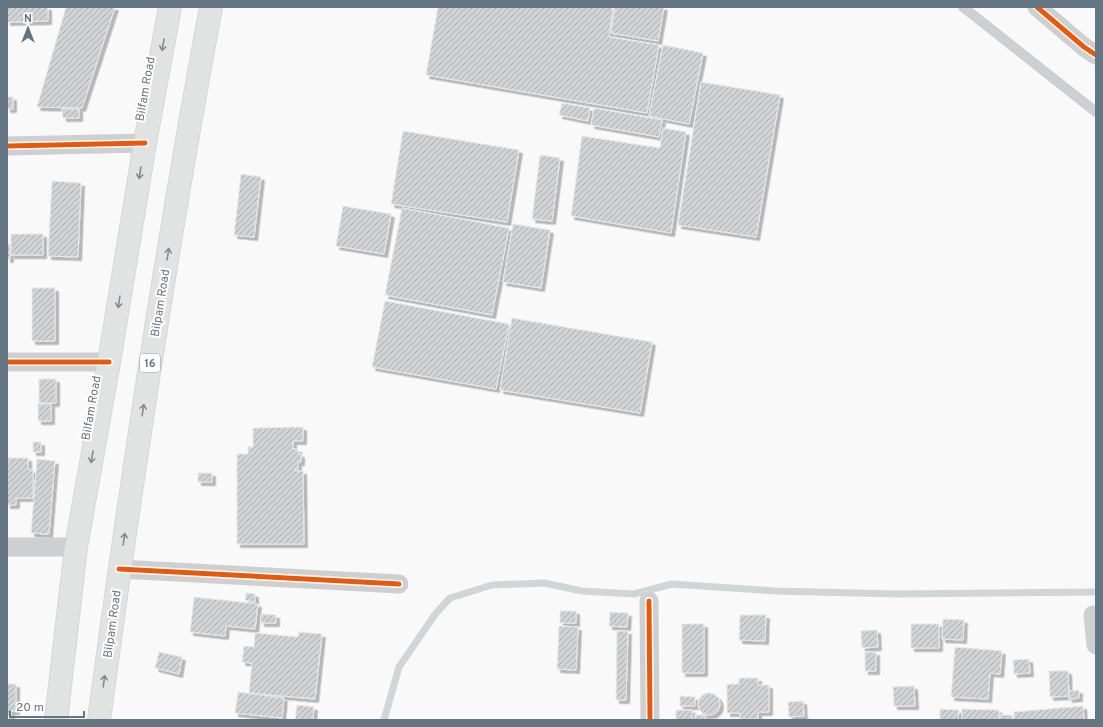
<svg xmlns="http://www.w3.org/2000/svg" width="1103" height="727" font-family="Overpass,sans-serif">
	<defs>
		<pattern id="building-hatch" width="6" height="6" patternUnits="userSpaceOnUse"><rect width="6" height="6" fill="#d0d2d3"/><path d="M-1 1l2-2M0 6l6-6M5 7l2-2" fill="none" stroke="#acafb1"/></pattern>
		<filter id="shadow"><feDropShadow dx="3.5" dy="3.5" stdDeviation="0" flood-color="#0004"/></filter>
	</defs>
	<rect width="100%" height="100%" fill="#f9f9f9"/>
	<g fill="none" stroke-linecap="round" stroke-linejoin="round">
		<path stroke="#ced6d9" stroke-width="7" d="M384 720 399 667 436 613 450 598 492 585 544 583 582 591 634 594 672 584 775 591 897 594 1096 592"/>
	</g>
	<path fill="url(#building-hatch)" stroke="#e8e8e8" filter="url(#shadow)" d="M7 7H48V21L7 22Z
		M66 7H115L82 108 37 107Z
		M438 7H613L609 37 659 45 647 113 426 75Z
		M615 7H664L658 41 611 33Z
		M663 45 703 53 689 124 649 116Z
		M701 82 780 95 756 237 678 225Z
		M7 97H13V109H7Z
		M562 103 590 108 588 121 559 115Z
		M594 108 662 120 659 137 591 125Z
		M62 109H79V118H63Z
		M663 128 686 132 671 233 571 216 582 136 660 148Z
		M403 131 519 150 507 222 391 204Z
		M540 155 560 158 552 221 532 219Z
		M241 174 261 177 254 237 234 235Z
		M52 181 81 183 78 257 48 256Z
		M343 206 391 214 384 254 336 246Z
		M402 208 509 228 492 315 385 295Z
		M513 224 550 230 541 288 503 282Z
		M11 234H43V255H11Z
		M7 244H10V259H7Z
		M32 288H55V341H32Z
		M385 301 509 324 496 389 372 367Z
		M512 318 652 342 640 413 500 390Z
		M39 379H56V403H39Z
		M38 404H51V421H38Z
		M303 427V441H293V449H298V454H301V462H298V469H295V471H303L304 544H237V454H248V447H253V428Z
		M33 442H41V452H33Z
		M8 458H28V469L33 470V498H16V505H7Z
		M37 459 55 461 49 534 31 533Z
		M198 473H212V482H198Z
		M246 593 255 594V602L245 600Z
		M194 597 258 604 255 629 226 626 225 636 190 632Z
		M560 611H576V623H560Z
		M610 612 628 613 627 627 609 626Z
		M261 614 276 615V623H261Z
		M740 615H766L765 641 739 640Z
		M943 619 964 620 963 640 942 639Z
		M682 624H704V673H682Z
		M911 624H939V648H911Z
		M559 626 578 627 576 670 557 669Z
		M877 630 878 647 862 648 861 631Z
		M617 631H628L626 700H616Z
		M299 632 322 634 315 699 249 693 252 663 242 662 244 646 254 647 255 633 298 637Z
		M955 647 1002 651 1000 674 990 673 988 699 951 697Z
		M159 652 182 657 179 674 155 668Z
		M865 652H876V671H865Z
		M1029 659 1030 673 1014 674 1013 660Z
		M1049 671H1068L1069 696 1050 697Z
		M739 678H758V685H769V712H758V719H740V713H727V684H739Z
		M7 684H16V711H11V716H7Z
		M914 686 915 706H894L893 687Z
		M1079 690V698L1069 699V691Z
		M238 692 284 698 282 718 235 713Z
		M698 704a11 11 0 1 1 22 0a11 11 0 1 1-22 0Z
		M680 696 695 697V706H680Z
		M803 701 804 716 789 717 788 702Z
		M297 705 314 707 313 720H295Z
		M1083 706 1084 720H1014V712Z
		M940 709 959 710 958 720H940Z
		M962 709 999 710V720H962Z
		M676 710H692V720H676Z
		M695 715H705V720H695Z
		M1000 715H1012V720H1000Z"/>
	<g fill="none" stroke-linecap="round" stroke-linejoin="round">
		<g stroke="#d5d6d7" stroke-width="24">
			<path id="primary" d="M56 720 76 547 109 362 145 143 170 7
				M99 720C131 482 167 243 211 7"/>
		</g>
		<path stroke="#cecfd0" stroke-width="10" d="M963 7 1096 112"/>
		<path stroke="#cecfd0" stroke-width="19" d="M1037 7 1084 47 1096 55
			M7 146 145 143
			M7 362H109
			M7 547H76
			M119 569 399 584
			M649 601 650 720
			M1093 615 1096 645"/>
		<use href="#primary" stroke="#e1e2e2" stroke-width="22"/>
		<g stroke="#fff" stroke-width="8">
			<path id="cycleway" d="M1037 7 1084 47 1096 55
				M7 146 145 143
				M7 362H109
				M119 569 399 584
				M649 601 650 720"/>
		</g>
		<use href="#cycleway" stroke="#e8590c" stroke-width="5"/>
	</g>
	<defs><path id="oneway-shaft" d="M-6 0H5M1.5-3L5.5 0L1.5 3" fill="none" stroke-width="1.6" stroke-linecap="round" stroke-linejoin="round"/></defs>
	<g stroke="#7e8c96">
		<use href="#oneway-shaft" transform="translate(163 45) rotate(100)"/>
		<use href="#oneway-shaft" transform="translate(140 173) rotate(99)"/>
		<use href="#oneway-shaft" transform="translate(168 254) rotate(-81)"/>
		<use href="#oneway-shaft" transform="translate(119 302) rotate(99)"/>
		<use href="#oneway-shaft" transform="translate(143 410) rotate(-81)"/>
		<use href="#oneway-shaft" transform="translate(92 457) rotate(100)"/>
		<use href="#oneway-shaft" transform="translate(124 539) rotate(-81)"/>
		<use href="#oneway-shaft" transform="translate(104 681) rotate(-82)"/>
	</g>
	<g text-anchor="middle" stroke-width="4" stroke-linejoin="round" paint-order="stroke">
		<rect fill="#fff" stroke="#939fa8" stroke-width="1" x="140" y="354" width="20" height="18" rx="3"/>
		<g font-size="11" font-weight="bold" fill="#657683">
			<text x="150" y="367">16</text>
		</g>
		<g font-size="12" fill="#657683" stroke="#fff">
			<text transform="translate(145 89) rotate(-80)" y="4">Bilfam Road</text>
			<text transform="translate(160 303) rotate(-81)" y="4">Bilpam Road</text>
			<text transform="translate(91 408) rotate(-80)" y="4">Bilfam Road</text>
			<text transform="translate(112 624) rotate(-82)" y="4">Bilpam Road</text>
		</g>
	</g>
	<rect width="1103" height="727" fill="none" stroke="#657683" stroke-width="16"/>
	<g transform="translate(28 28)" stroke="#ffffff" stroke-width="3" paint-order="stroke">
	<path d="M0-3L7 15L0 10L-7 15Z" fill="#657683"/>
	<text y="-6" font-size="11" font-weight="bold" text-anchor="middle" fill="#657683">N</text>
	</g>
	<path d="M10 711v6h74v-6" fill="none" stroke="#657683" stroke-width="2"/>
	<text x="16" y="711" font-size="12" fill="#657683" stroke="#ffffff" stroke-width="3" paint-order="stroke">20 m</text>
</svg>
